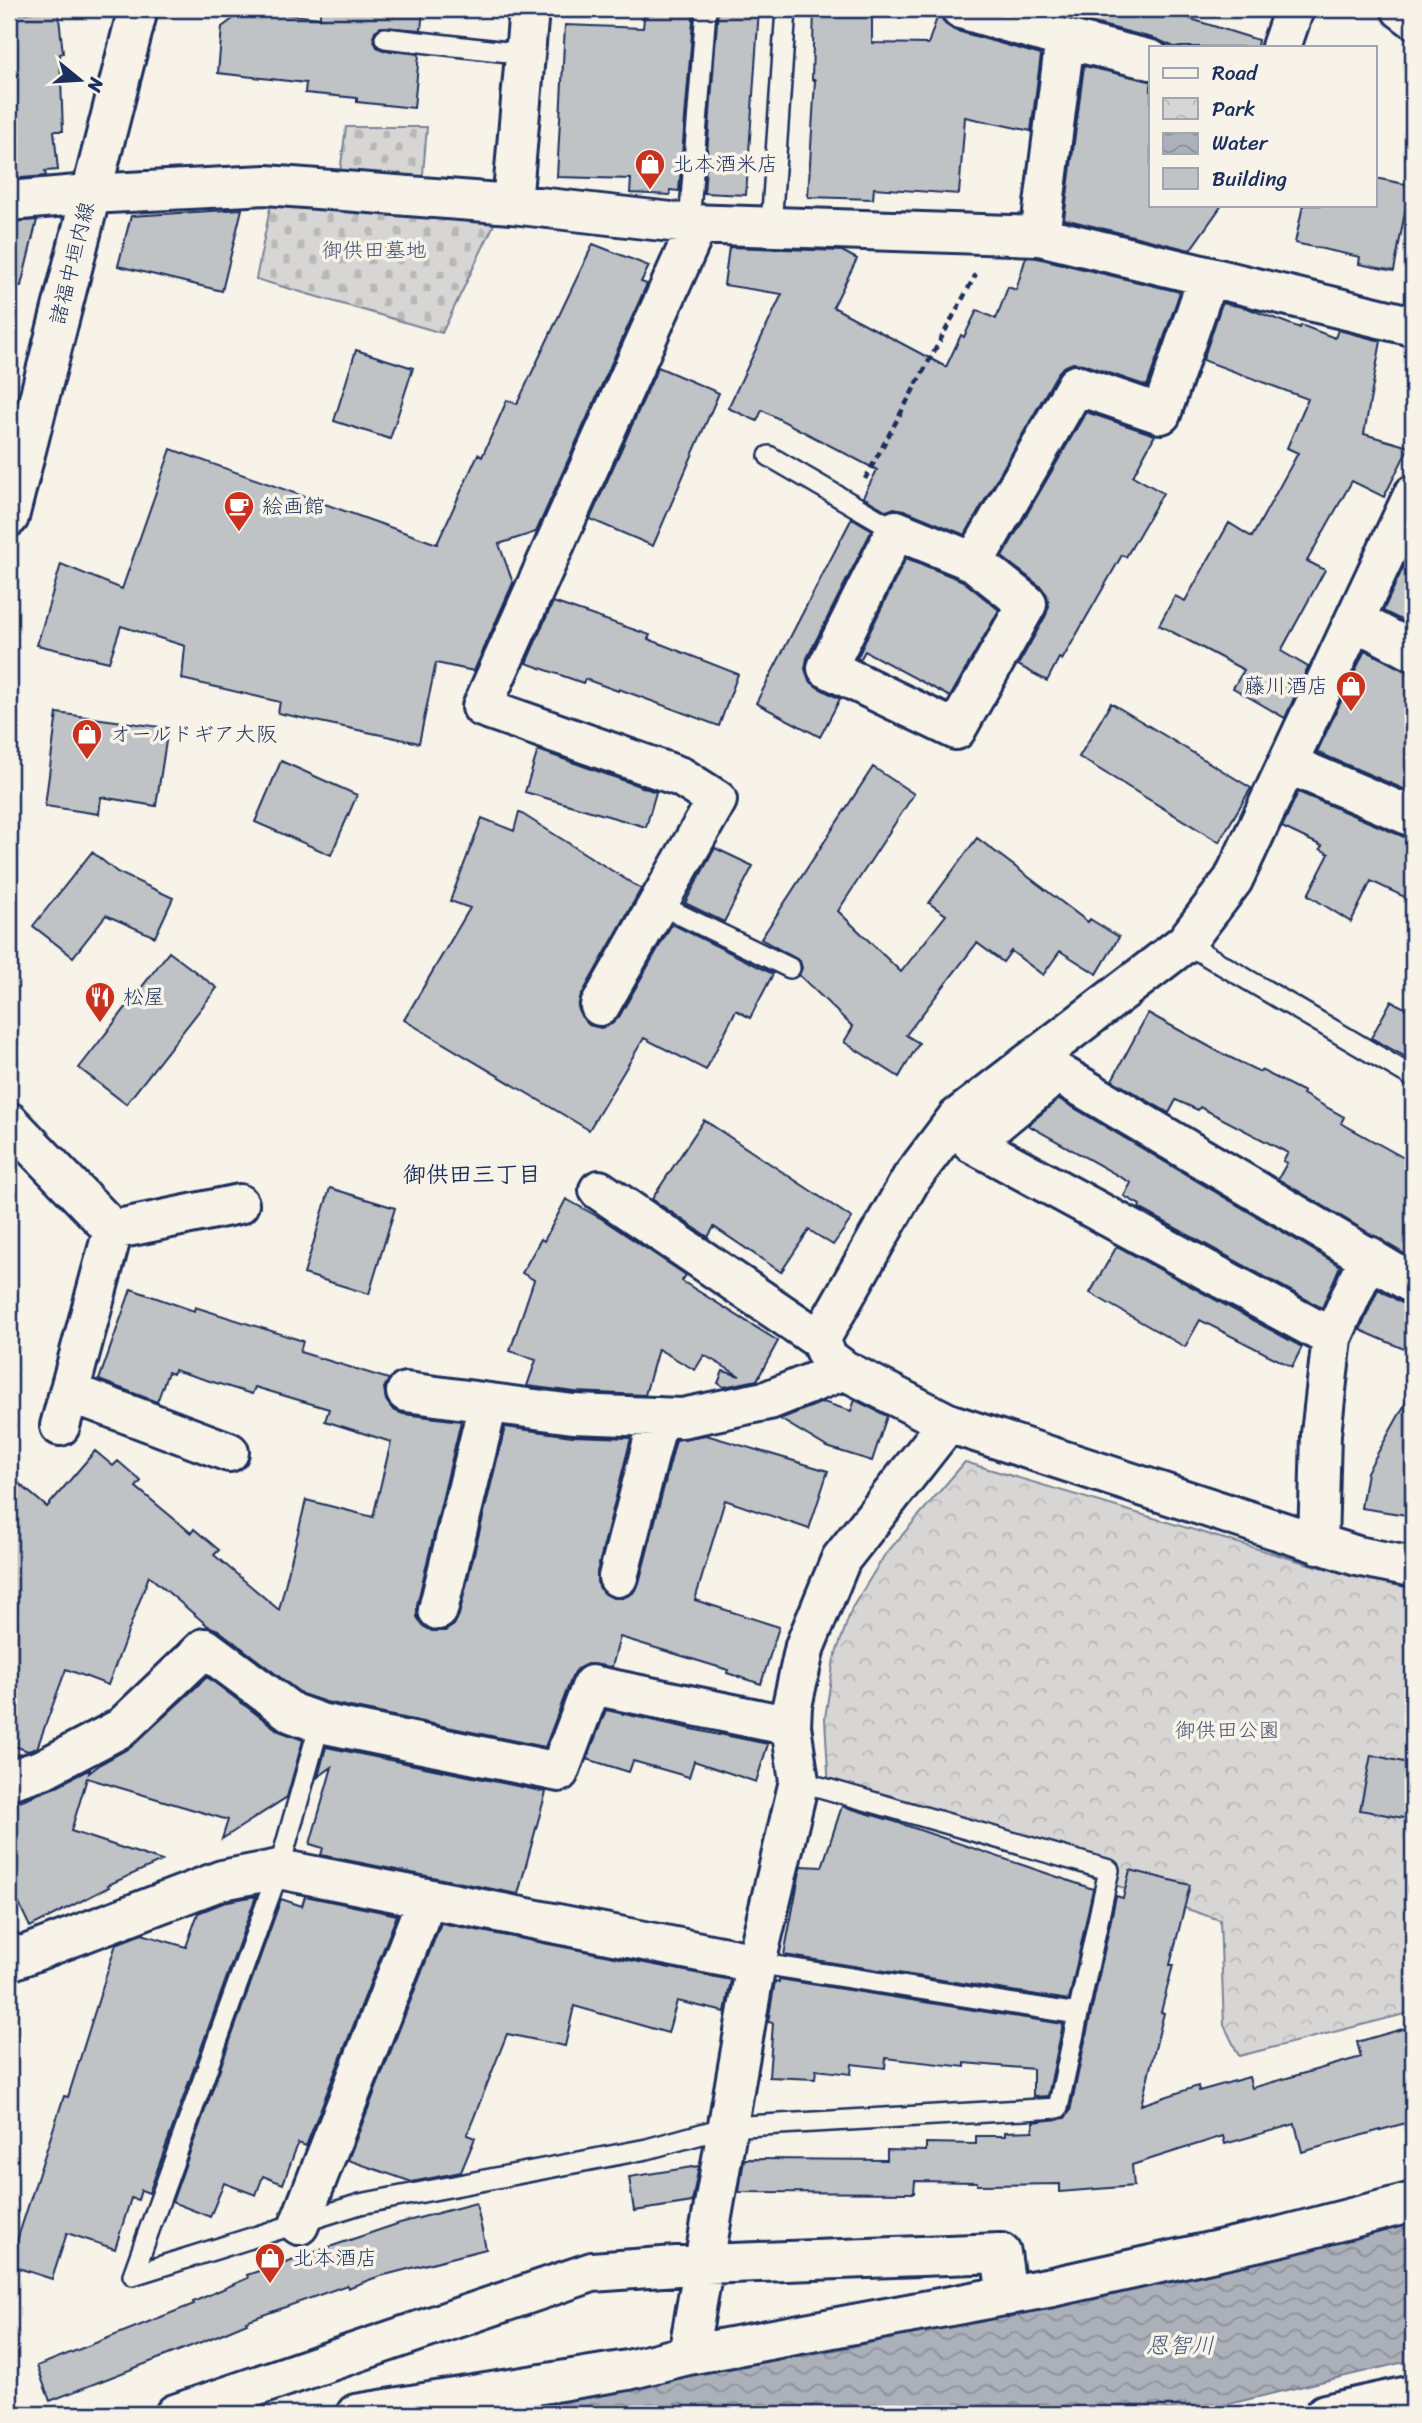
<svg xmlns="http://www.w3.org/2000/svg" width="1422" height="2423" font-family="Sriracha,'Klee One',sans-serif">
	<defs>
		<pattern id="cemetery-stones" width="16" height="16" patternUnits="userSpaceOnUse" patternTransform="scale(1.75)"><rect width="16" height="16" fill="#d7d6d4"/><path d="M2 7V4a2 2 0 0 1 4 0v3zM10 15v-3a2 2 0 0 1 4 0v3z" fill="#b8b8b8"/></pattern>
		<pattern id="park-crowns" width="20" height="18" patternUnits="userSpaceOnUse" patternTransform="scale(1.75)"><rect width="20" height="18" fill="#d7d6d4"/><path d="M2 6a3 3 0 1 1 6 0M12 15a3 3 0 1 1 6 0" fill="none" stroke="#b8b8b8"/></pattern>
		<pattern id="water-waves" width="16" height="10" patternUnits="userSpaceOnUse" patternTransform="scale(1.75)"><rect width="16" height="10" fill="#acb0b9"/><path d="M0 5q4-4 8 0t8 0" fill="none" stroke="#8b909a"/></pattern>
	</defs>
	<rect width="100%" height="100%" fill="#f7f3e8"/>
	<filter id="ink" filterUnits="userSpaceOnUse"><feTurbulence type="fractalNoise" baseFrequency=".0143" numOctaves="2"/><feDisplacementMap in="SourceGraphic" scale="14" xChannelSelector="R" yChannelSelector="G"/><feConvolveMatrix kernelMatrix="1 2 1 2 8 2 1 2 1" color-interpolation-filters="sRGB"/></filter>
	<g filter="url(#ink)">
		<path fill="url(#cemetery-stones)" stroke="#798299" stroke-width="2" d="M346 127H427L420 209 498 216 442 333 256 279 272 198 336 203Z"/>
		<path fill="url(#park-crowns)" stroke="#798299" stroke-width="2" d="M965 1462 1312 1565 1413 1588V2012L1239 2056 1224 2025 1220 1920 829 1790 825 1718 834 1659 852 1608 884 1556Z"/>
		<path fill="url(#water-waves)" stroke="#727c95" stroke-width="2" d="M1413 2222V2360L1187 2414H471L846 2348Z"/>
		<path fill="#c0c3c5" stroke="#1b2f5e" stroke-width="2" d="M58 9 63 53 60 54 63 131H54L58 170 45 171 46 176 9 179V15Z
			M320 9H423L421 30 381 27 375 31 373 37 377 47 383 50 419 54 414 108 357 102V98L305 93 306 83 218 73 222 27 245 10 320 18Z
			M645 9H694L679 191 670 190V195L630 193 631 179 557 177 565 25 643 28Z
			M718 9H759L746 195 704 193Z
			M814 9H872V43L928 44 940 9V15L945 24 954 30 1041 55 1031 131 965 117 959 194 874 188 873 199 808 197 815 80H812Z
			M1039 9H1159L1258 40 1257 47H1174L1156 39Z
			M1084 66 1151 81V205H1222L1190 250 1064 219Z
			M1375 178 1410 185 1394 271 1359 264 1360 257 1295 243 1303 205H1375Z
			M242 209 222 291 118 266 131 216Z
			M37 220 21 286 9 285V222Z
			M593 244 649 266 641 282 647 284 536 532 499 544 513 583 474 671 436 663 419 743 278 713 280 702 182 679 185 646 121 626 109 662 37 645 61 564 122 589 171 449 437 544 478 454 482 457 507 400 517 404Z
			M729 247 842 251 857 259 833 307 946 367 961 335 964 337 977 310 996 319 1008 287 1016 290 1026 257 1037 258 1180 292 1147 386 1083 364 1073 363 1063 367 1057 374 965 535 904 510 894 508 887 511 863 497 877 470 762 410 757 421 728 408 782 294 724 285Z
			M1222 303 1247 308 1300 328 1301 325 1335 338 1338 330 1381 341 1364 434 1409 447 1384 497 1352 481 1307 561 1325 570 1281 651 1308 667 1285 718 1233 688 1244 670 1159 625 1175 596 1185 601 1229 523 1252 537 1298 453 1287 448 1308 399 1203 360Z
			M356 350 413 368 390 439 334 421Z
			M658 367 719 393 653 546 590 519Z
			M1086 412 1155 435 1133 476 1163 493 1126 557 1122 555 1062 660 1059 658 1047 681 1018 665 1046 615 1049 606 1047 595 1041 587 1002 557Z
			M852 518 872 530 807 658 805 669 809 680 817 687 840 699 820 737 756 703Z
			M1413 546V626L1383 611Z
			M906 558 963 581 999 610 950 697 865 651 860 660 857 658Z
			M553 602 650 635 648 639 738 674 719 726 619 689 618 691 585 679 583 683 526 663Z
			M1365 650 1403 670 1413 673V793L1317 752Z
			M1111 703 1251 788 1219 842 1079 757Z
			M57 713 168 728 156 806 101 797 99 814 45 806Z
			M538 750 656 792 646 827 525 792Z
			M281 761 357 795 331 855 255 822Z
			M873 767 914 794 838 911 901 972 946 915 929 903 977 838 1088 922 1090 919 1119 937 1097 974 1060 951 1043 975 1011 951 1003 962 977 943 906 1035 919 1043 899 1077 844 1042 853 1027 799 975 802 968 800 961 761 939Z
			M1298 792 1404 837 1413 838V901L1371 881 1351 922 1308 895 1329 854 1320 849 1322 846 1282 827Z
			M519 812 641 889 581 996 578 1007 581 1016 589 1025 601 1028 612 1024 619 1017 672 924 773 974 750 1018 736 1010 706 1070 644 1038 589 1130 404 1020 470 908 450 901 482 818 514 831Z
			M715 848 753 866 724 922 685 903Z
			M92 852 117 872 173 898 155 937 106 915 73 957 33 926Z
			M169 952 217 988 126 1104 79 1068Z
			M1391 1001 1413 1012V1061L1371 1038Z
			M1148 1013 1221 1053 1260 1072 1261 1070 1304 1092 1303 1094 1344 1117 1341 1123 1413 1163V1259L1278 1179 1287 1163 1283 1161 1288 1153 1200 1107 1198 1110 1176 1100 1169 1113 1112 1080Z
			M1059 1099 1340 1266 1322 1308 1139 1208 1140 1205 1124 1196 1131 1183 1028 1125Z
			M704 1120 852 1218 833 1245 809 1230 781 1272 714 1227 708 1237 652 1199Z
			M330 1188 395 1208 369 1294 304 1274Z
			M566 1199 602 1219 686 1275 682 1281 778 1341 757 1380 724 1387 718 1383 723 1371 740 1376 704 1355 695 1370 658 1349 645 1395 575 1392 527 1386 536 1360 510 1351 534 1280 522 1273 541 1239 544 1241Z
			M1117 1246 1302 1347 1292 1367 1200 1320 1185 1347 1090 1293Z
			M131 1289 194 1311 195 1307 303 1341 300 1352 389 1379 384 1388 386 1400 393 1410 403 1414 461 1421 417 1605V1617L423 1626 432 1631H445L454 1625 459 1615 505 1427 572 1436 631 1438 597 1572V1582L602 1592 613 1598H623L633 1593 639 1583 676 1440 706 1435 828 1471 809 1529 725 1500 695 1600 779 1627 761 1684 727 1673 728 1670 620 1637 612 1667 587 1664 577 1669 572 1677 545 1747 326 1702 302 1694 218 1630 208 1626 149 1576 108 1685 66 1669 37 1748 28 1751 9 1744V1475L47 1507 95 1451 113 1466 118 1461 141 1481 136 1487 191 1533 194 1529 219 1550 214 1555 279 1610 306 1500 373 1517 391 1442 325 1421 329 1409 255 1387 252 1394 174 1370 173 1374 168 1372 157 1402 99 1380Z
			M1378 1289 1402 1303 1413 1306V1353L1360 1330Z
			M1413 1390V1516L1361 1508 1367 1472Z
			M855 1400 887 1416 872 1461 827 1447 780 1419 823 1402 851 1411Z
			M207 1677 279 1731 303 1740 287 1797 222 1839 228 1820 87 1778 71 1831 162 1861 108 1885 109 1887 30 1927 9 1883V1805L53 1788 90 1769 89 1773 102 1763 131 1747Z
			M606 1710 719 1735V1734L768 1744 756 1782 694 1761 689 1777 633 1761 629 1772 587 1759Z
			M326 1747 546 1792 518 1894 321 1855 323 1848 310 1844 332 1767 318 1777Z
			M1371 1755 1413 1764V1796L1409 1819 1360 1810Z
			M842 1806 896 1822 1093 1889 1069 2000 784 1955 801 1866 822 1867Z
			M1130 1870 1190 1885 1170 1965H1173L1161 2012 1164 2013 1141 2105 1198 2086 1199 2091 1249 2077 1252 2088 1361 2057 1357 2042 1406 2028 1413 2056V2121L1302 2152 1295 2124 1225 2144 1223 2136 1132 2165 1134 2186 1060 2192V2184L977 2185V2182L915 2181 914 2193 739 2192 744 2159 887 2160V2150L926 2151V2143L976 2144V2136H1005V2132L1033 2131V2122L1065 2118 1070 2111 1116 1896 1123 1898Z
			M256 1896 149 2193 141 2190 138 2200 131 2198 115 2249 67 2233 52 2279 9 2265 64 2096 68 2097 116 1944 142 1934 186 1947 198 1913 228 1901Z
			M305 1896 397 1915 306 2146 298 2143 283 2184 263 2176 256 2195 224 2183 210 2217 172 2202 281 1899 302 1906Z
			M441 1923 731 1980 725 2012 677 2001 668 2033 574 2006 565 2046 507 2034 467 2135 475 2138 461 2172 412 2182 348 2160Z
			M779 1979 1063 2024 1048 2096 1033 2097V2069L965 2063V2067L886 2058 885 2068 852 2064 851 2074 816 2070 815 2079 769 2077 773 2023 768 2022 775 1981 779 1982Z
			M699 2166 692 2202 634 2211 629 2177Z
			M476 2203 486 2249 377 2277 348 2288 347 2285 246 2321 247 2323 209 2339 50 2401 37 2366 194 2304 193 2302 248 2278 247 2275 400 2223Z"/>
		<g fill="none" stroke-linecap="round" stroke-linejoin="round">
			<g stroke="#1b2f5e" stroke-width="24">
				<path id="service" d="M385 38 525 54
					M689 224 706 10
					M771 227 786 9
					M769 456 896 530
					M658 904 790 968
					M1185 943 1413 1077
					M320 1723 279 1869 133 2275 360 2204 647 2149 727 2127 1058 2108 1109 1870 799 1781
					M756 1963 1078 2014"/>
			</g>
			<g stroke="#1b2f5e" stroke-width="44">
				<path id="minor" d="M961 9 1065 39 1151 60
					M1281 47 1294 9
					M9 201 89 194 266 185 512 204 689 224 1040 236 1413 326
					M512 204 529 9
					M1040 236 1065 39
					M1413 495 1233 880 1185 943 957 1118 911 1179 820 1340 828 1358 844 1370 948 1423 1357 1556 1413 1567
					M974 562 896 530 827 668 956 730 1027 604 974 562 1076 385 1161 414 1208 277
					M1356 621 1413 651
					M1288 764 1413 817
					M600 1006 717 800 681 777 482 707 698 224
					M1057 1073 972 1143 1332 1338
					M1058 1073 1413 1284
					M9 1122 113 1230 60 1426
					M599 1190 820 1340
					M113 1230 239 1204
					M69 1392 229 1452
					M406 1392 573 1414 682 1418 769 1400 844 1370
					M1318 1544 1321 1434 1332 1338 1369 1256
					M618 1577 659 1417
					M438 1610 488 1404
					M9 1780 43 1769 121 1728 205 1648 292 1713 320 1723 559 1772 592 1685 791 1726
					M9 1952 12 1960 222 1880 279 1869 756 1963
					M299 2225 427 1898
					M688 2355 756 1963 799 1781 791 1726 792 1706 805 1646 841 1559 948 1423
					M175 2414 592 2272 705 2264 1001 2253 1007 2296
					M356 2414 628 2370 688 2355 1052 2287 1282 2236 1413 2202
					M1325 2414 1413 2395"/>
			</g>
			<g stroke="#1b2f5e" stroke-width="44">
				<path id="tertiary" d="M1401 9 1413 18
					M9 517 138 9"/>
			</g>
			<path stroke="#1b2f5e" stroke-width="4.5" stroke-dasharray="7 5" stroke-linecap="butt" d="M865 479 976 274"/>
			<use href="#service" stroke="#f7f3e8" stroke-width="19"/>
			<use href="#minor" stroke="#f7f3e8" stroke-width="38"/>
			<use href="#tertiary" stroke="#f7f3e8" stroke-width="38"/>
		</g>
	</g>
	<defs>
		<g id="shop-pin" transform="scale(1.575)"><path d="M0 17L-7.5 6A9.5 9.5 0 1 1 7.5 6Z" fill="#c8321e" stroke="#f7f3e8"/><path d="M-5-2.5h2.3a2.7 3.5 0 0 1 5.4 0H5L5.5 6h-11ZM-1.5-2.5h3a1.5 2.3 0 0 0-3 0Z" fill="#fff"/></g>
		<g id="cafe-pin" transform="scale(1.575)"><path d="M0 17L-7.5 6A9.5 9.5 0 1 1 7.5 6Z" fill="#c8321e" stroke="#f7f3e8"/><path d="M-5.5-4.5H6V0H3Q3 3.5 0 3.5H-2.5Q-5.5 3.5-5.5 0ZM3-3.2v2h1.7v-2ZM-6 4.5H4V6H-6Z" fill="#fff"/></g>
		<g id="restaurant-pin" transform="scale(1.575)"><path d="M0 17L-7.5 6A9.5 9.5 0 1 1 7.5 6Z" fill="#c8321e" stroke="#f7f3e8"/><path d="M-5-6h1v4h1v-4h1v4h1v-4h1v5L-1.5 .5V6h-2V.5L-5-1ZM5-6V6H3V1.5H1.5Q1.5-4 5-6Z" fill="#fff"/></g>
	</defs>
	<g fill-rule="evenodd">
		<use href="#shop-pin" x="650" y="164"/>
		<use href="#cafe-pin" x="239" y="506"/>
		<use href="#shop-pin" x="1351" y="686"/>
		<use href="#shop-pin" x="87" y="734"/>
		<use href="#restaurant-pin" x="100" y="997"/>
		<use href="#shop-pin" x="270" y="2258"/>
	</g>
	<g text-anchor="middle" stroke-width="7" stroke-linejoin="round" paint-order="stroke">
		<g font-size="21" fill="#1b2f5e" stroke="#f7f3e8" text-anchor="start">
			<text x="673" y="171">北本酒米店</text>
			<text x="262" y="513">絵画館</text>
			<text x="1328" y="693" text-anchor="end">藤川酒店</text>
			<text x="110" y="741">オールドギア大阪</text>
			<text x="123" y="1004">松屋</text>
			<text x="293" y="2265">北本酒店</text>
		</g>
		<g font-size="21" fill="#415076" stroke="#f7f3e8">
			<text x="374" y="257">御供田墓地</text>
			<text x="1227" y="1737">御供田公園</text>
		</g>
		<g font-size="21" fill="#1b2f5e" stroke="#f7f3e8">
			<text transform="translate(72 263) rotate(-76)" y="7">諸福中垣内線</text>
		</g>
		<g font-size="23" font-weight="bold" fill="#1b2f5e" stroke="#f7f3e8">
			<text x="472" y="1182">御供田三丁目</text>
		</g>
		<g font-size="23" font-style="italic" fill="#465679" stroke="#f7f3e8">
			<text x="1180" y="2353">恩智川</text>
		</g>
	</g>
	<rect width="1422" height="2423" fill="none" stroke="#f7f3e8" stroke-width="35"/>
	<rect x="18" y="18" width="1387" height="2388" fill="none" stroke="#1b2f5e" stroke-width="2.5" filter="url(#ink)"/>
	<rect x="1149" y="46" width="228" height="161" fill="#f7f3e8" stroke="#9fa5b1" stroke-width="2"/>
	<rect x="1163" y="68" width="35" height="10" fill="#f7f3e8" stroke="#9fa5b1" stroke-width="2"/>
	<text x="1212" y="80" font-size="21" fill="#1b2f5e">Road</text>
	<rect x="1163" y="98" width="35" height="21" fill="url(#park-crowns)" stroke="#9fa5b1" stroke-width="2"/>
	<text x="1212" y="116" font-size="21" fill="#1b2f5e">Park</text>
	<rect x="1163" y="133" width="35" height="21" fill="url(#water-waves)" stroke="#9fa5b1" stroke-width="2"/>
	<text x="1212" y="150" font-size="21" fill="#1b2f5e">Water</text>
	<rect x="1163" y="168" width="35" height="21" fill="#c0c3c5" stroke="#9fa5b1" stroke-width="2"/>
	<text x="1212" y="186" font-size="21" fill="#1b2f5e">Building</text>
	<g transform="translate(80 80) rotate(108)" stroke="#f7f3e8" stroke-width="5" paint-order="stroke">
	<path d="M0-5L12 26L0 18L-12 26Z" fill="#1b2f5e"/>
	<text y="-10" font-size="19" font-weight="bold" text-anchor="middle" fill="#1b2f5e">N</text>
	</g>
</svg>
